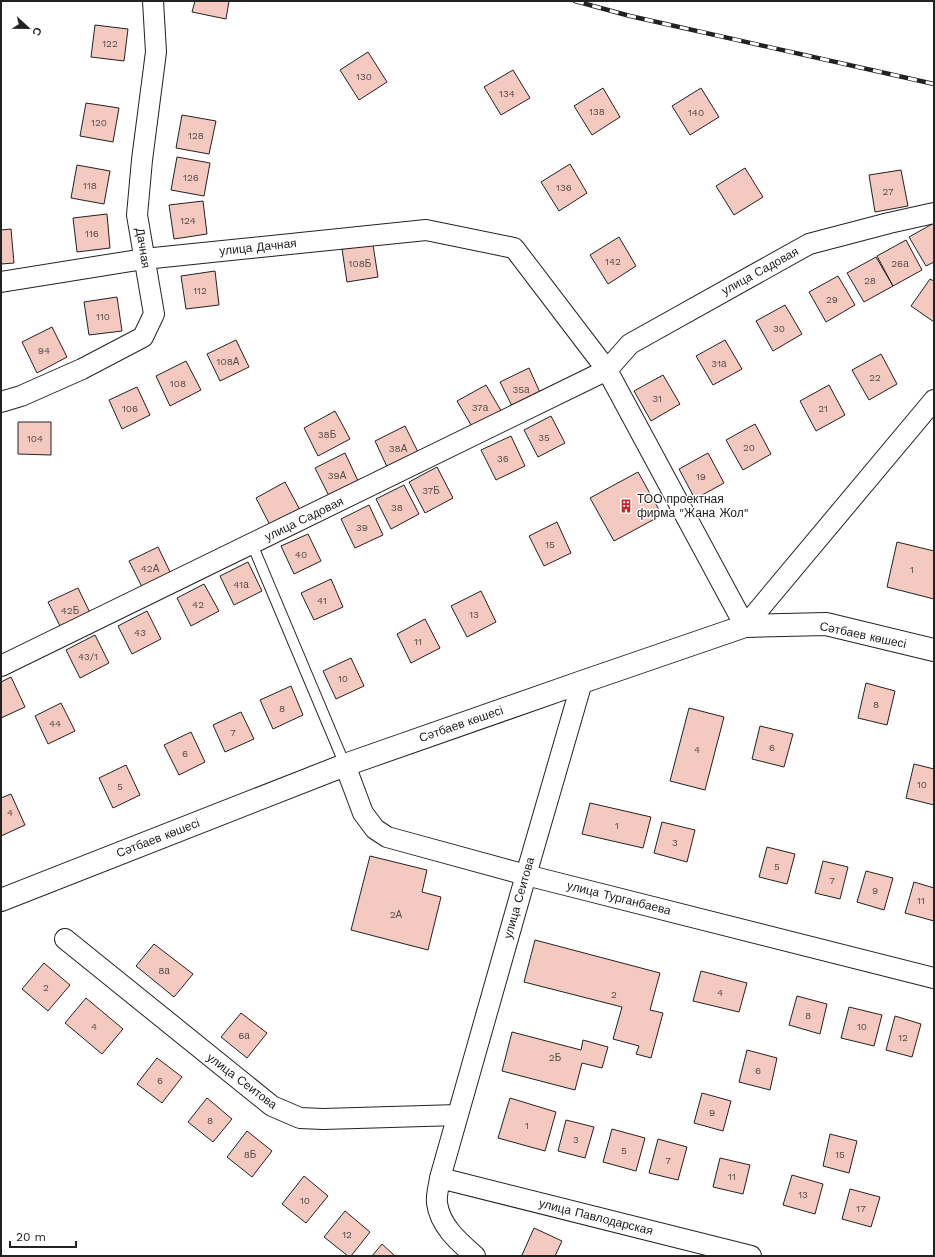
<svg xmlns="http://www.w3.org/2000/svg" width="935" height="1257" font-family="'Work Sans',sans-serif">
	<rect width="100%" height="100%" fill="#fff"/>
	<path fill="#f3c9c0" stroke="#222" d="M195 1H229L226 19 192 12Z
		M95 25 128 29 124 61 91 57Z
		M368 52 387 82 359 100 340 70Z
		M513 70 530 98 501 115 484 87Z
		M603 88 620 117 592 135 574 106Z
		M701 88 719 117 690 135 672 106Z
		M86 103 119 108 113 142 80 136Z
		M182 115 216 121 209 154 176 148Z
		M177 157 210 163 204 196 171 190Z
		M570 164 587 193 559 211 541 182Z
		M77 165 110 171 104 204 71 198Z
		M745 168 763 197 734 215 716 186Z
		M901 170 908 206 875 212 869 175Z
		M203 201 207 234 174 239 169 205Z
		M107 214 110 248 77 252 73 218Z
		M934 223V262L926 266 909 237Z
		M11 229 14 263 1 264V230Z
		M619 237 636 266 608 284 590 255Z
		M906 240 922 270 893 286 877 256Z
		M373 245 378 277 347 282 342 249Z
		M876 257 893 286 864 302 847 273Z
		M215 271 219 305 186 309 181 276Z
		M838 276 855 305 826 322 809 292Z
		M930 279 934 281V322L911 306Z
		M117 297 122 331 89 335 84 302Z
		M785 305 802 334 773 351 756 321Z
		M52 327 67 357 37 373 22 342Z
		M236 340 249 367 220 381 207 354Z
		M725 340 742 369 713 385 696 356Z
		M881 354 897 384 869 400 852 370Z
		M186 361 201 390 170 406 156 376Z
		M529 368 542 397 514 410 500 382Z
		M663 375 680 404 651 421 634 391Z
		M486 385 503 414 474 430 457 401Z
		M829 385 845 415 816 431 800 401Z
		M137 387 150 415 122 429 109 400Z
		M335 411 350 439 318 456 304 428Z
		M551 416 565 443 538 457 524 430Z
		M18 422H51V455L18 454Z
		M755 424 771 454 743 470 726 440Z
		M405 426 420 456 389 471 375 441Z
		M511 436 525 466 496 480 481 450Z
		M345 453 359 483 330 498 315 468Z
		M708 453 724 483 695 499 679 469Z
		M437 467 453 498 425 513 409 482Z
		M638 472 662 515 614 541 590 498Z
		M285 482 300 510 270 525 256 498Z
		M404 485 419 514 391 529 376 499Z
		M369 505 383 535 355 548 341 519Z
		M557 522 571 553 544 566 529 536Z
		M308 534 321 561 294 574 281 546Z
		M897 542 934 551V599L887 587Z
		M158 547 172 576 143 589 129 561Z
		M248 562 262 591 234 605 220 576Z
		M331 579 343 607 314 620 301 593Z
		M204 584 219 611 191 626 177 598Z
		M78 588 92 617 63 632 48 602Z
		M481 591 496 622 467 637 451 606Z
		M147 611 161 639 132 654 118 626Z
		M425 619 440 648 411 663 397 634Z
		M95 635 109 663 80 678 66 650Z
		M351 658 364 686 336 699 323 671Z
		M11 677 25 707 1 718V682Z
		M866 683 895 691 887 725 858 718Z
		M291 686 303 715 273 729 260 700Z
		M61 703 75 731 48 744 35 716Z
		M689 708 724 717 705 790 670 781Z
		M241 712 254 739 225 752 213 725Z
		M760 726 793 734 784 767 752 759Z
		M191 732 205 762 179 775 164 745Z
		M914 764 934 769V805L906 798Z
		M126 765 140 795 113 808 99 778Z
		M11 794 25 825 1 836V798Z
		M590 803 651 817 643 848 582 834Z
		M662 822 695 830 687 862 654 853Z
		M767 847 795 854 787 884 759 877Z
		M370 856 427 870 422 892 441 897 428 950 351 930Z
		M823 861 848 867 840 899 815 893Z
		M866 871 893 878 884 910 857 902Z
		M914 882 934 888V921L905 913Z
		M535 940 660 973 650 1010 663 1013 651 1058 636 1054 639 1046 613 1039 622 1007 524 982Z
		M154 944 193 974 174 997 136 966Z
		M44 963 70 985 48 1011 22 989Z
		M701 971 747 983 739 1012 693 1001Z
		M797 996 827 1004 820 1034 789 1025Z
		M86 998 123 1029 102 1054 65 1023Z
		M849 1007 882 1015 874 1046 841 1038Z
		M241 1013 267 1033 247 1058 221 1037Z
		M895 1016 921 1024 912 1057 886 1050Z
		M512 1032 581 1050 583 1040 608 1047 602 1068 582 1063 575 1090 502 1071Z
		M747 1050 777 1058 770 1090 739 1082Z
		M157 1058 182 1077 162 1103 137 1084Z
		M702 1093 731 1101 723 1131 694 1123Z
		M207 1098 232 1119 213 1142 188 1122Z
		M510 1098 556 1112 545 1151 498 1138Z
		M566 1120 594 1127 585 1158 558 1151Z
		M612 1129 645 1138 636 1171 603 1162Z
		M247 1131 272 1151 252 1177 227 1157Z
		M830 1134 857 1141 849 1173 823 1166Z
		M658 1139 687 1147 678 1180 649 1173Z
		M720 1158 750 1165 743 1194 713 1187Z
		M792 1175 823 1184 815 1214 783 1205Z
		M304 1176 328 1196 306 1223 282 1204Z
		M850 1189 880 1197 871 1227 842 1219Z
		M345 1211 370 1232 351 1256H348L324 1237Z
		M534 1228 562 1241 555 1256H525L522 1255Z
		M382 1244 395 1256H372Z"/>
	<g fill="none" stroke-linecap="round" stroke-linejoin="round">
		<g stroke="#222" stroke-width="12">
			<path id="service" d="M252 544 345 765"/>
		</g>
		<g stroke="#222" stroke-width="22">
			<path id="minor" d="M1 282 144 259 426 230 514 248 607 370 745 626 934 400
				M1 402 21 396 82 369 143 337 154 314 137 215 142 160 156 52 153 1
				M1 666 607 370 630 344 809 244 889 223 934 213
				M345 765 363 813 375 829 387 837 526 875 934 978
				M65 939 272 1106 300 1118 323 1119 458 1115
				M440 1178 751 1256
				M475 1256C459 1242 440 1226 437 1203 436 1195 439 1186 440 1178L526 875 582 682"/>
		</g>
		<g stroke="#222" stroke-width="24">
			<path id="primary" d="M1 900 345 765 582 682 745 626 826 624 934 650"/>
		</g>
		<use href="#service" stroke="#fff" stroke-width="10"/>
		<use href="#minor" stroke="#fff" stroke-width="20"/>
		<use href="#primary" stroke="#fff" stroke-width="22"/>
		<g stroke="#222" stroke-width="4.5">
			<path id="rail" d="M575 1 630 16 934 84"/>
		</g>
		<use href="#rail" stroke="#fff" stroke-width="3" stroke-dasharray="9" stroke-linecap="butt"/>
	</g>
	<defs>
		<g id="building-bare" transform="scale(1.08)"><path d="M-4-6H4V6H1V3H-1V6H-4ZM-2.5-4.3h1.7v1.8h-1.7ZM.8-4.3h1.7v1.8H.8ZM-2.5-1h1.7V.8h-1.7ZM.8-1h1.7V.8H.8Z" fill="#c62828" stroke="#fff" stroke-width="2.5" paint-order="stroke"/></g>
	</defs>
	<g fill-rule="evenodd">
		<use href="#building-bare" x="626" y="506"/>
	</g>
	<g text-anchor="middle" stroke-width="3" stroke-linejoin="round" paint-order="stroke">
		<g font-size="10" fill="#564c4a">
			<text x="110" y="47">122</text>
			<text x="364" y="80">130</text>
			<text x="507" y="97">134</text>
			<text x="597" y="115">138</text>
			<text x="696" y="116">140</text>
			<text x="99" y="126">120</text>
			<text x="196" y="139">128</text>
			<text x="191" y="181">126</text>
			<text x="90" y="189">118</text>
			<text x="564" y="191">136</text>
			<text x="888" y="195">27</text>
			<text x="188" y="224">124</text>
			<text x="92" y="237">116</text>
			<text x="613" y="265">142</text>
			<text x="360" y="267">108Б</text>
			<text x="900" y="267">26а</text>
			<text x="870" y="284">28</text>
			<text x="200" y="294">112</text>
			<text x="832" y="303">29</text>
			<text x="103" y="320">110</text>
			<text x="779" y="332">30</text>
			<text x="44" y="354">94</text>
			<text x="228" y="365">108А</text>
			<text x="719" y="367">31а</text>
			<text x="875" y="381">22</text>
			<text x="178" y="387">108</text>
			<text x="521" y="393">35а</text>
			<text x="657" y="402">31</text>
			<text x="480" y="411">37а</text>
			<text x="130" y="412">106</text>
			<text x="823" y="412">21</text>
			<text x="327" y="438">38Б</text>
			<text x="544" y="441">35</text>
			<text x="35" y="442">104</text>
			<text x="749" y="451">20</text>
			<text x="398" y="452">38А</text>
			<text x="503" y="462">36</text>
			<text x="337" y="479">39А</text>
			<text x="701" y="480">19</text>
			<text x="431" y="494">37Б</text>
			<text x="397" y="511">38</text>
			<text x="362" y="531">39</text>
			<text x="550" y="548">15</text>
			<text x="301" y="558">40</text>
			<text x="150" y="572">42А</text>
			<text x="912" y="573">1</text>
			<text x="241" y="588">41а</text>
			<text x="322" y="604">41</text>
			<text x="198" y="608">42</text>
			<text x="70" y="614">42Б</text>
			<text x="474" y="618">13</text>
			<text x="140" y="636">43</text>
			<text x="418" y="645">11</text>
			<text x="88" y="660">43/1</text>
			<text x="343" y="682">10</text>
			<text x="876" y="708">8</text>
			<text x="282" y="712">8</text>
			<text x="55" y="727">44</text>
			<text x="233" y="736">7</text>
			<text x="772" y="751">6</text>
			<text x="697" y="753">4</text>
			<text x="185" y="757">6</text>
			<text x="922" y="788">10</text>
			<text x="120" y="790">5</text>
			<text x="10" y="816">4</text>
			<text x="617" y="829">1</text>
			<text x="675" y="846">3</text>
			<text x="777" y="870">5</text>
			<text x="832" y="884">7</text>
			<text x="875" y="894">9</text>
			<text x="921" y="904">11</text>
			<text x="396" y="918">2А</text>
			<text x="164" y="974">8а</text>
			<text x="46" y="991">2</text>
			<text x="720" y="996">4</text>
			<text x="614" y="998">2</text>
			<text x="808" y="1019">8</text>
			<text x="94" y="1030">4</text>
			<text x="862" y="1030">10</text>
			<text x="244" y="1039">6а</text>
			<text x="903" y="1041">12</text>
			<text x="555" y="1061">2Б</text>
			<text x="758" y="1074">6</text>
			<text x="160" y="1084">6</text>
			<text x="712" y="1116">9</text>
			<text x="210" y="1124">8</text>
			<text x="527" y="1129">1</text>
			<text x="576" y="1143">3</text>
			<text x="624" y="1154">5</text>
			<text x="250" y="1158">8Б</text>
			<text x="840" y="1158">15</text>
			<text x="668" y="1164">7</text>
			<text x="732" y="1180">11</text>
			<text x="803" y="1198">13</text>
			<text x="305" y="1204">10</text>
			<text x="861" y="1212">17</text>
			<text x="347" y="1238">12</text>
		</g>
		<g font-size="12" fill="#222" stroke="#fff">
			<text transform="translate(258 247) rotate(-6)" y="4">улица Дачная</text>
			<text transform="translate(143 248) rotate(81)" y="4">Дачная</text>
			<text transform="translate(760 271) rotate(-29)" y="4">улица Садовая</text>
			<text transform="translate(304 519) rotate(-26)" y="4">улица Садовая</text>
			<text transform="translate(863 635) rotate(12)" y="4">Сәтбаев көшесі</text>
			<text transform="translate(461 724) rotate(-19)" y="4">Сәтбаев көшесі</text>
			<text transform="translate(158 838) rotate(-21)" y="4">Сәтбаев көшесі</text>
			<text transform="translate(519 898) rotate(-74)" y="4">улица Сеитова</text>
			<text transform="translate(619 898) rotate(14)" y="4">улица Турганбаева</text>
			<text transform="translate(242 1081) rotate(37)" y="4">улица Сеитова</text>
			<text transform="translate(596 1217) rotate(14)" y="4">улица Павлодарская</text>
		</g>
		<g font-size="12" fill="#222" stroke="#fff" text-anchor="start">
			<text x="637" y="503">ТОО проектная<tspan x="637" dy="14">фирма "Жана Жол"</tspan></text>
		</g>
	</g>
	<rect width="935" height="1257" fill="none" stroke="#222222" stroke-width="4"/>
	<g transform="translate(28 28) rotate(112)" stroke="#ffffff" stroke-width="3" paint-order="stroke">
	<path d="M0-3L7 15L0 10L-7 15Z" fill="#222222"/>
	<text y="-6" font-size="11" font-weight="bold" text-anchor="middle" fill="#222222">С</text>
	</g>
	<path d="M10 1241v6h66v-6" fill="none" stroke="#222222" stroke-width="2"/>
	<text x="16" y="1241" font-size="12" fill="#222222" stroke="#ffffff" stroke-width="3" paint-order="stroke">20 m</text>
</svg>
